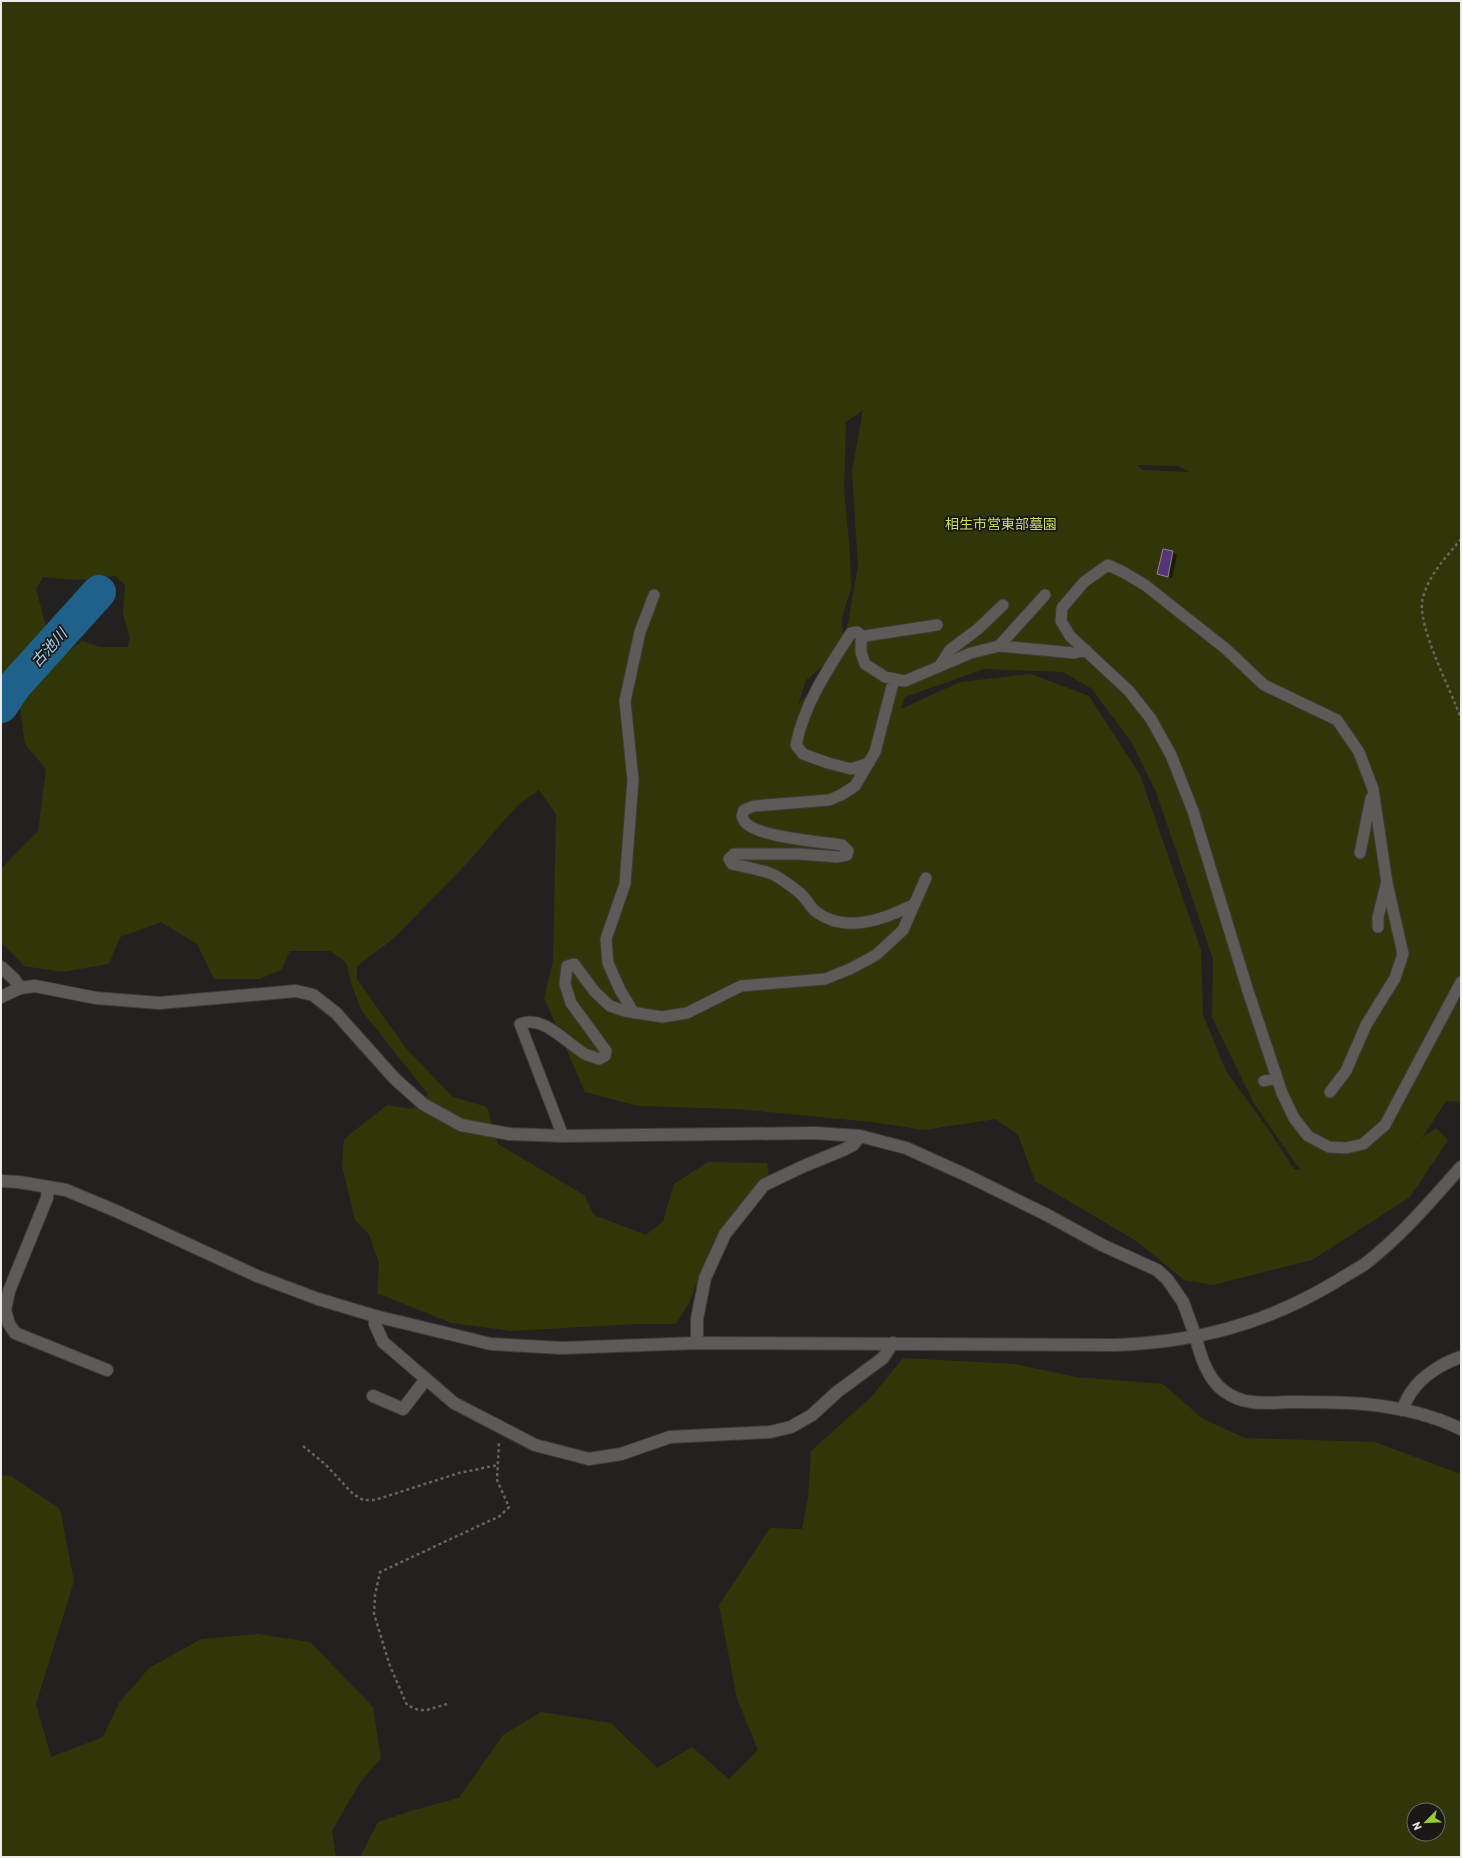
<svg xmlns="http://www.w3.org/2000/svg" width="1462" height="1858" font-family="Barlow,'Noto Sans JP',sans-serif">
	<rect width="100%" height="100%" fill="#23211f"/>
	<path fill="#313609" fill-rule="evenodd" d="M1 1H1461V1102L1446 1101 1422 1138 1436 1128 1448 1140 1410 1197 1312 1260 1213 1285 1184 1280 1138 1242 1035 1181 1018 1135 996 1119 924 1130 872 1122 737 1109 638 1106 585 1092 544 998 553 961 556 814 539 790 518 805 468 862 393 939 357 966V979L405 1047 453 1097 487 1107 498 1144 584 1195 594 1215 646 1235 663 1221 674 1184 708 1162 767 1163 769 1177 745 1198 712 1244 689 1303 676 1324H636L511 1331 451 1323 377 1293 379 1263 369 1234 355 1220 342 1166 344 1139 387 1105 413 1109 428 1094 362 1011 352 986 346 962 330 951H290L282 969 260 979H214L197 944 161 922 120 937 109 964 62 972 24 966 1 942V869L38 831 46 769 25 744 20 708 53 663 82 641 100 647H127L130 639 123 613 125 586 116 576 74 580 43 577 36 589 46 626 1 689ZM863 410 852 471 858 566 847 629 843 636 842 617 851 589 850 554 844 489 846 422ZM1138 465 1178 466 1189 472 1142 470ZM828 662 815 686 798 705 806 680ZM984 669 1063 672 1092 689 1132 743 1156 792 1213 959 1212 1017 1253 1102 1300 1170 1294 1169 1268 1129 1226 1071 1203 1015 1201 950 1140 775 1089 696 1031 674 960 682 901 709 905 697Z
		M903 1358 1015 1364 1076 1377 1163 1384 1203 1419 1245 1438 1375 1442 1461 1474V1857H360L378 1822 414 1810 459 1798 503 1735 541 1712 611 1723 657 1768 692 1747 729 1779 758 1750 737 1699 719 1605 770 1528 802 1529 808 1497 811 1451 872 1396ZM1414 1810H1438V1834H1414Z
		M1 1475 11 1476 60 1509 74 1581 36 1704 51 1757 103 1737 119 1703 149 1668 201 1639 258 1634 310 1642 373 1707 381 1758 359 1784 332 1831 336 1857H1Z"/>
	<path fill="#0007" d="M1173 552 1177 555 1172 578 1158 574Z"/>
	<g fill="none" stroke-linecap="round" stroke-linejoin="round">
		<path stroke="#20618a" stroke-width="34" d="M1 706 16 684 99 592"/>
	</g>
	<path fill="#573377" stroke="#8b8a8d" d="M1163 549 1173 551 1168 577 1157 574Z"/>
	<g fill="none" stroke-linecap="round" stroke-linejoin="round">
		<g stroke="#3e3c3a" stroke-width="13">
			<path id="lane" d="M937 625 865 636 861 640V652L865 664 885 677 905 681 971 653 999 646 1074 653 1086 650
				M863 637 857 632 851 633C829 667 804 704 796 745L803 754 828 763 851 769 869 763
				M999 646 1045 595
				M939 667 950 650 978 629 1003 605
				M894 679 875 752 855 786 841 795 829 800 754 806 744 810 742 816C743 819 745 823 747 824 761 837 821 842 842 845L848 851 847 855 838 857 799 854H734L729 859 732 864C744 867 766 870 776 876 784 881 794 888 801 894 806 899 810 906 815 911 844 934 883 920 913 905
				M1360 853 1371 798
				M1378 927V917L1386 885
				M634 1013 620 990 608 963 606 939 625 884 633 780 625 701 640 632 654 595
				M1264 1081 1277 1078
				M1330 1092 1346 1071 1366 1025 1395 978 1403 954 1387 883 1373 789 1359 752 1337 720 1264 685 1226 649 1145 585 1123 572 1108 565 1084 582 1062 608 1061 621 1070 636 1129 691 1151 719 1171 755 1193 811 1247 988 1282 1093 1294 1118 1308 1136 1329 1147 1346 1148 1363 1144 1385 1125 1461 982
				M563 1136 520 1024C543 1014 566 1043 585 1054 589 1056 594 1057 599 1059L605 1056 606 1051 571 1003 565 984 567 966 574 964 595 992 610 1006 625 1011 662 1017 687 1013 741 986 825 979 850 969 876 955 903 930 926 878"/>
		</g>
		<g stroke="#3e3c3a" stroke-width="14">
			<path id="street" d="M1 967 14 979 20 988
				M1 997 20 988 35 986 96 998 159 1003 296 991 313 995 336 1013 395 1079 423 1104 461 1125 510 1134 563 1136 815 1133 860 1136 906 1148 966 1175 1047 1215 1102 1245 1157 1270 1167 1279 1183 1302 1195 1335
				M48 1187 47 1198 9 1291 5 1310 9 1324 15 1333 107 1370
				M375 1316V1324L383 1342 454 1403 535 1445 589 1459 621 1454 670 1437 770 1432 791 1427 812 1415 837 1392 883 1358 893 1343
				M697 1343V1319L705 1278 725 1234 764 1185 804 1166 843 1150 853 1145 860 1136
				M373 1396 403 1409 426 1379"/>
		</g>
		<g stroke="#3e3c3a" stroke-width="14">
			<path id="secondary" d="M1 1181 19 1182 66 1190 116 1211 257 1276 318 1299 375 1316 491 1344 562 1348 697 1343 1115 1345C1197 1342 1266 1324 1337 1281 1346 1275 1356 1270 1365 1264 1401 1236 1431 1201 1461 1167
				M1195 1335C1200 1354 1207 1379 1224 1391 1232 1397 1243 1401 1252 1402 1265 1404 1279 1402 1292 1402 1316 1402 1340 1402 1364 1404 1397 1407 1432 1415 1461 1429
				M1402 1410C1405 1404 1408 1396 1412 1391 1423 1375 1443 1363 1461 1357"/>
		</g>
		<path stroke="#666563" stroke-width="2.5" stroke-dasharray="3 3" stroke-linecap="butt" d="M1461 539C1446 557 1429 575 1423 597 1415 624 1452 691 1461 719
			M303 1446 325 1464 353 1494 363 1500H375L459 1473 498 1465
			M447 1704 427 1710H418L407 1705 390 1666 374 1614 375 1595 380 1572 500 1516 509 1507 497 1480 499 1442"/>
		<use href="#lane" stroke="#5d5a58" stroke-width="11"/>
		<use href="#street" stroke="#5d5a58" stroke-width="12"/>
		<use href="#secondary" stroke="#5d5a58" stroke-width="12"/>
	</g>
	<g text-anchor="middle" stroke-width="3.5" stroke-linejoin="round" paint-order="stroke">
		<g font-size="14" fill="#cedd67" stroke="#1a1816">
			<text x="1001" y="529">相生市営東部墓園</text>
		</g>
		<g font-size="15" font-style="italic" fill="#aed5f2" stroke="#1a1816">
			<text transform="translate(49 648) rotate(-48)" y="5">古池川</text>
		</g>
	</g>
	<rect width="1462" height="1858" fill="none" stroke="#ecebe9" stroke-width="4"/>
	<g transform="translate(1426 1822) rotate(246)"><circle r="19" fill="#1a1816" stroke="#6e6c6a"/>
	<path d="M0-3L7 15L0 10L-7 15Z" fill="#98cb36"/>
	<text y="-6" font-size="11" font-weight="bold" text-anchor="middle" fill="#ecebe9">N</text>
	</g>
</svg>
